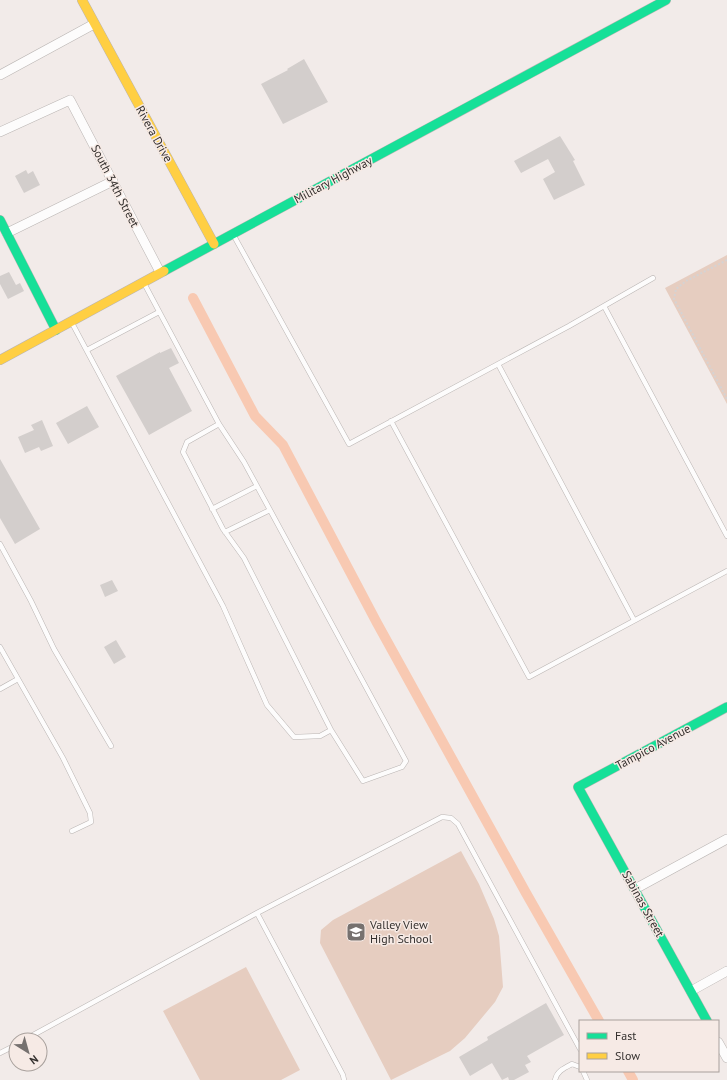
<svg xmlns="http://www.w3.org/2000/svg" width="727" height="1080" font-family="'PT Sans',sans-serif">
	<rect width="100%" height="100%" fill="#f2ebe9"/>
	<path fill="#e6cdc0" d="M727 255V404L665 288Z
		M461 851 479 884 494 919 499 936 503 987 495 1002 465 1038 450 1051 391 1080 320 943 321 930 333 920Z
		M246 967 300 1070 281 1080H200L163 1011Z"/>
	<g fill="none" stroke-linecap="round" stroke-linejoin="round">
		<path stroke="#f8c9b2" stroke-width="10" d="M193 298 255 416 283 445 377 623 526 893 599 1021
			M628 1071 633 1080"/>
	</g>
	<path fill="#d3cecc" d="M304 59 328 102 283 124 261 84 288 70 287 69Z
		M560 136 575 160 573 161 585 185 554 200 543 179 555 172 548 159 521 173 514 161Z
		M26 170 28 174 33 171 40 185 24 193 15 176Z
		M9 272 16 285 20 283 24 291 8 299 0 284V276Z
		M171 348 179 363 169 368 192 411 149 435 116 376 160 352V353Z
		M87 406 99 427 68 444 56 423Z
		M42 420 53 446 41 451 39 447 25 453 18 437 34 430 31 425Z
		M0 459 40 529 15 544 0 518Z
		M112 580 118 591 105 597 100 585Z
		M116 640 126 657 114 664 104 647Z
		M546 1003 564 1035 527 1056 531 1062 525 1065 529 1072 514 1080H509L508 1077 502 1080 492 1063 470 1076 459 1057 488 1040 487 1037Z"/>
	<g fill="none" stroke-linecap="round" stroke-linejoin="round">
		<g stroke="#bab5b3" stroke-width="5.5">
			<path id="lane" d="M234 236 349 444 569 326 653 278
				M604 306 727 536
				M72 323 223 606 267 705 294 737 320 736 331 730 363 781 402 767 406 761 244 462 219 424 145 285
				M87 350 159 312
				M498 364 634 620
				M391 421 529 677 727 571
				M219 424 187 442 183 452 223 529 244 558 331 730
				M212 509 257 486
				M225 532 270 510
				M0 544 31 601 54 649 111 746
				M0 647 63 758 90 813 91 822 72 831
				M0 689 18 679
				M257 913 343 1075 344 1080
				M24 1040 257 913 442 817 451 818 458 824 580 1049
				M0 1053 16 1045
				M583 1071 587 1080
				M555 1080C557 1071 564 1068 572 1064L580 1067"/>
		</g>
		<g stroke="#bab5b3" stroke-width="10">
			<path id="street" d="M0 75 94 24
				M0 132 70 100 160 272
				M7 233 113 181
				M635 889 727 839
				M691 991 727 971
				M718 1042 727 1058"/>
		</g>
		<g stroke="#bab5b3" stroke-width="10">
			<path id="fast" d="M0 220 56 330
				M164 271 666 0
				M707 1021 578 787 727 707"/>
		</g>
		<g stroke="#bab5b3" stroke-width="10">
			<path id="slow" d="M82 0 214 244
				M0 360 164 271"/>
		</g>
		<path stroke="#d5d3d3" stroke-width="2" stroke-dasharray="2 2" stroke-linecap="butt" d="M727 260 686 281 676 289 674 299 727 399"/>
		<use href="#lane" stroke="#fdfcfc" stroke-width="4.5"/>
		<use href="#street" stroke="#fdfcfc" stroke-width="9"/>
		<use href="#fast" stroke="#16e098" stroke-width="9"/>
		<use href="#slow" stroke="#ffcf43" stroke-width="9"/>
	</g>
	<defs>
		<g id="school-square" transform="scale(1)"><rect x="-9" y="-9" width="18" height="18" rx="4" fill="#76716f" stroke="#f6eae5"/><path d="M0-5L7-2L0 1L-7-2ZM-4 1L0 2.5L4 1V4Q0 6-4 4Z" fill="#fff"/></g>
	</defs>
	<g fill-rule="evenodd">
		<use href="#school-square" x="356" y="932"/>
	</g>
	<g text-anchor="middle" stroke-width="3" stroke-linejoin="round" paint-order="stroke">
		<g font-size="12" fill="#34302e" stroke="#f6eae5">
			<text transform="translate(154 134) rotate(61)" y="4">Rivera Drive</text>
			<text transform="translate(333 180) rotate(-28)" y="4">Military Highway</text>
			<text transform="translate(115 186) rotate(63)" y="4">South 34th Street</text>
			<text transform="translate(653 747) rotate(-28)" y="4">Tampico Avenue</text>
			<text transform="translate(643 904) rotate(61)" y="4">Sabinas Street</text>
		</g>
		<g font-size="12" fill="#34302e" stroke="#f6eae5" text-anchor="start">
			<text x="370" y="929">Valley View<tspan x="370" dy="14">High School</tspan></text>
		</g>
	</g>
	<rect x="579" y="1020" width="140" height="52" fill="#f6eae5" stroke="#a8a09c"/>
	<rect x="587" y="1033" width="20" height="6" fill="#16e098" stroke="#a8a09c"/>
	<text x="615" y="1040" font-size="12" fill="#34302e">Fast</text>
	<rect x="587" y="1053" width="20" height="6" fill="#ffcf43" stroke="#a8a09c"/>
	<text x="615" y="1060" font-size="12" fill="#34302e">Slow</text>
	<g transform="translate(28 1052) rotate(143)"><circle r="19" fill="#f6eae5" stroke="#a8a09c"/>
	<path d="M0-3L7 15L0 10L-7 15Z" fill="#76716f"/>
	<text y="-6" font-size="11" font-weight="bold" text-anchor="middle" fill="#34302e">N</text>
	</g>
</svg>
